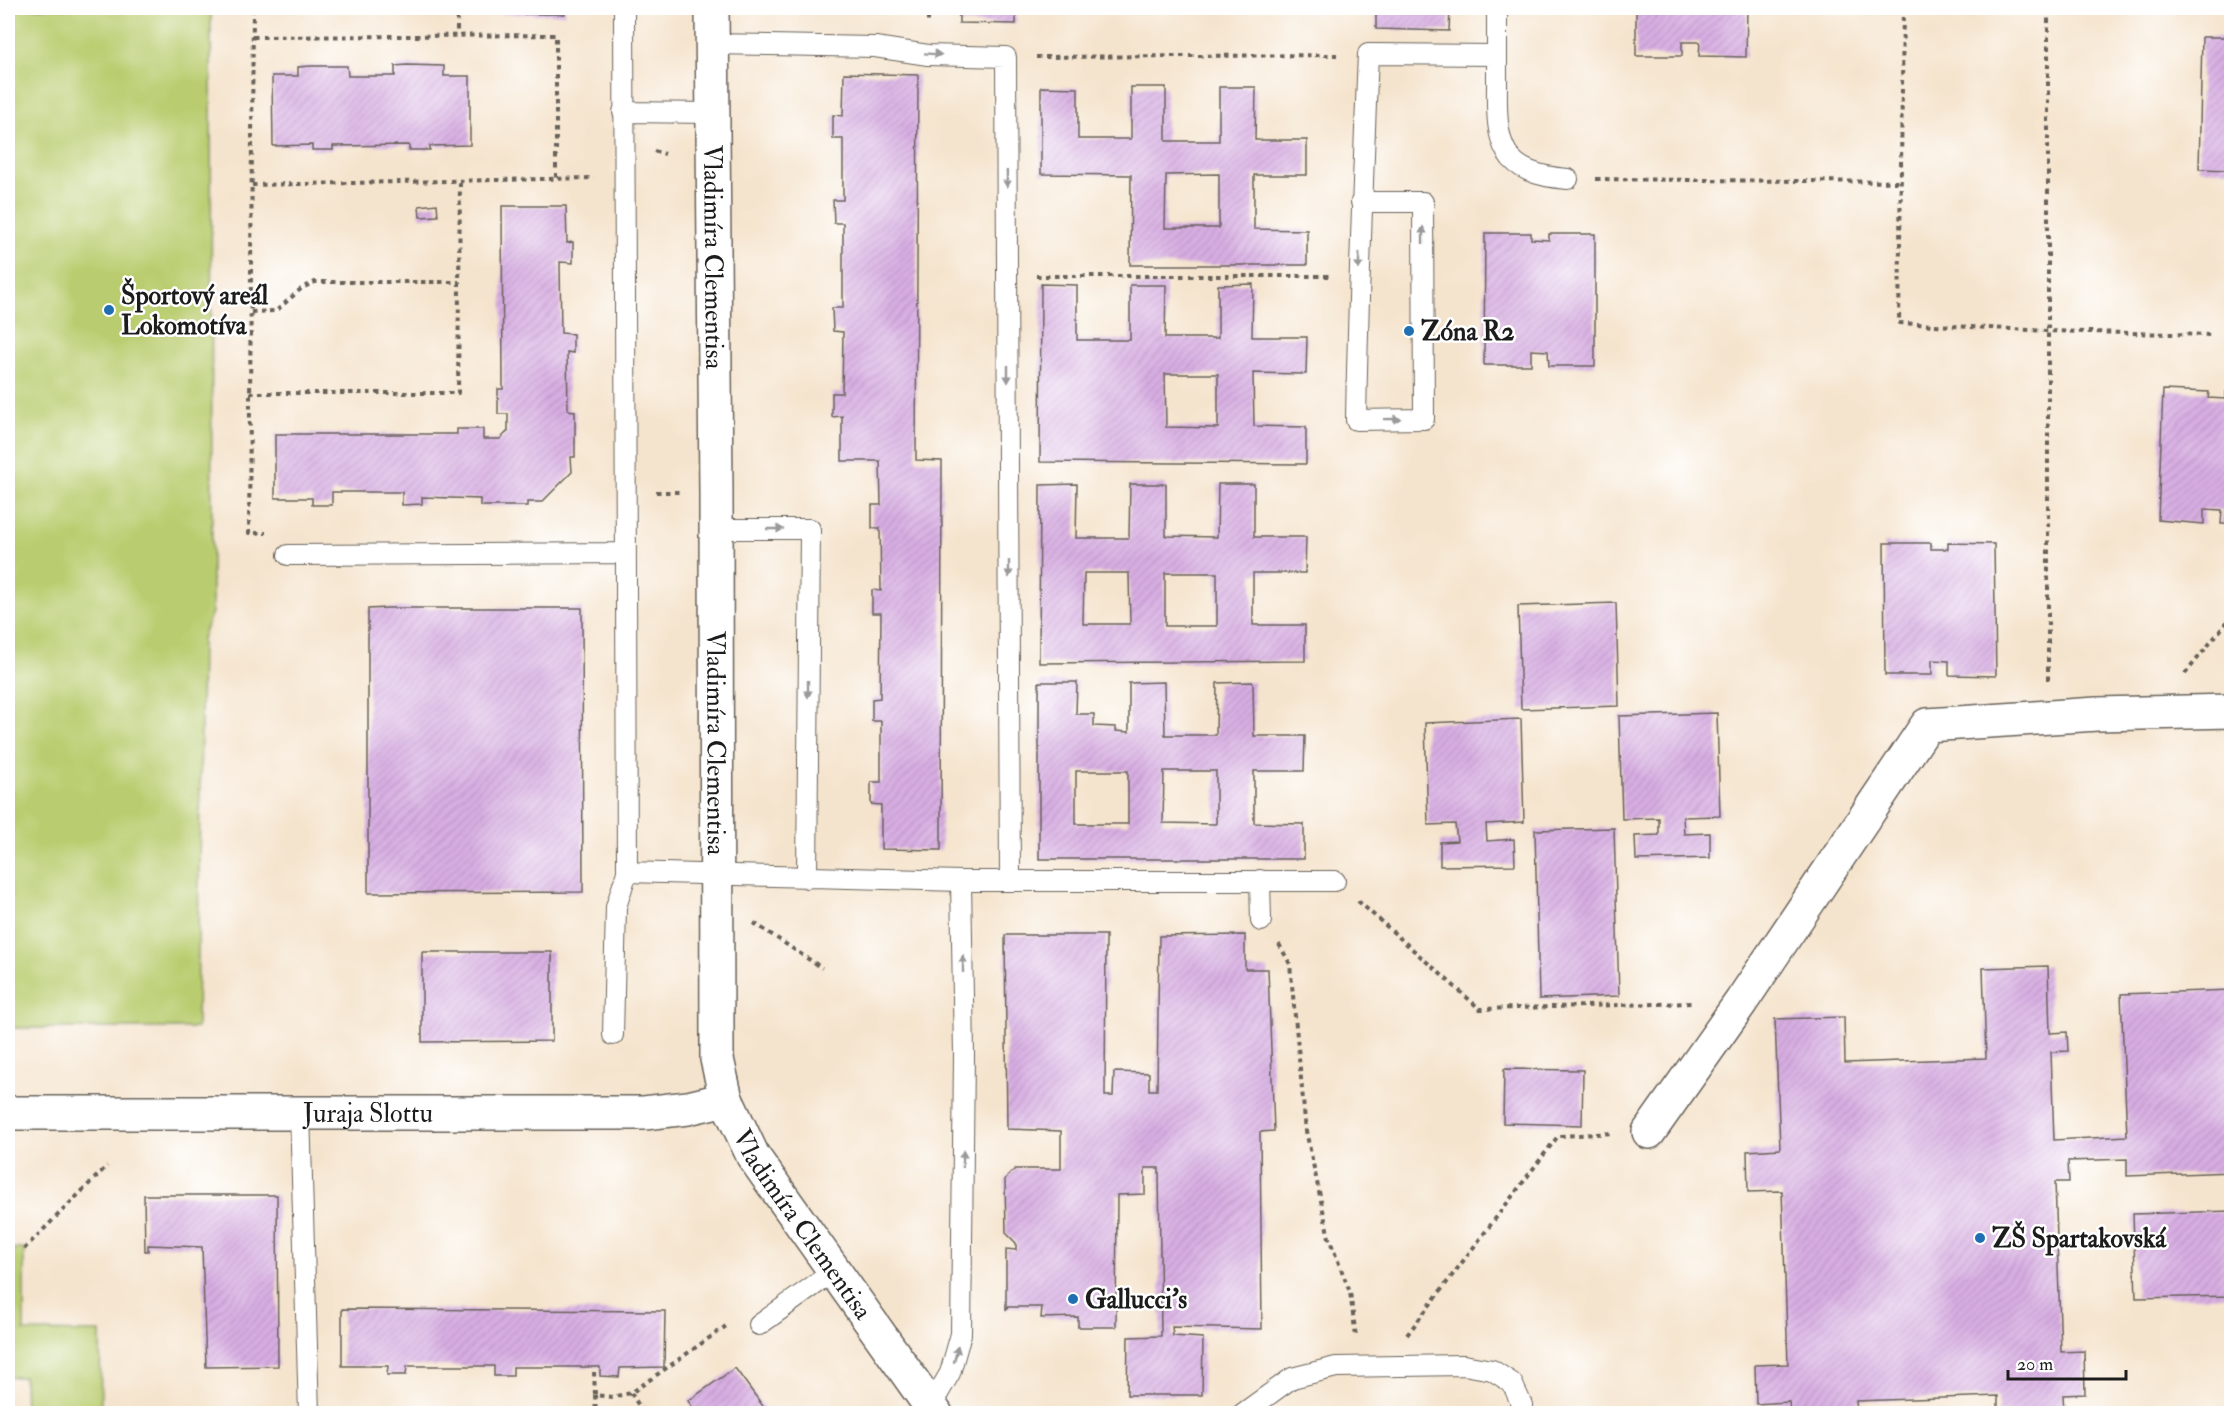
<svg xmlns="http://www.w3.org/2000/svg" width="2239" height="1421" font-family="'IM FELL Double Pica',serif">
	<defs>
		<pattern id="building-hatch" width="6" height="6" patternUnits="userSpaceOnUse" patternTransform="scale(1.5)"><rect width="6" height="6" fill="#d8aee3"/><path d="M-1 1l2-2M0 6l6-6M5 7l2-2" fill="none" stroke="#b995c2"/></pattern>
	</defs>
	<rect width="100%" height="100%" fill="#fff"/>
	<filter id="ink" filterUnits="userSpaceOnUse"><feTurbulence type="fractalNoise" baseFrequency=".0167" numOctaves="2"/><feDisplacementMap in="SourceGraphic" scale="12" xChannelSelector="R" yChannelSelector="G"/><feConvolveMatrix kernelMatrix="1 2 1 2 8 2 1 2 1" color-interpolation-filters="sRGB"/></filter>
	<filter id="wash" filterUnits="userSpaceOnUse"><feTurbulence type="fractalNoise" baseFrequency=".008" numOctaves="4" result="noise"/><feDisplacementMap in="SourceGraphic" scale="24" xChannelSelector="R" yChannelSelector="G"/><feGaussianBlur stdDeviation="1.35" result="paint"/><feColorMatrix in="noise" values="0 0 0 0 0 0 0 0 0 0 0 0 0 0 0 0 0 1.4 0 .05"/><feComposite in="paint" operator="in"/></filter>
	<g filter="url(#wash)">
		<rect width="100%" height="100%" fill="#f5e4cd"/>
		<path fill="#b9cd70" stroke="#6a7446" stroke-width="1.5" d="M8 8H211L212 612 202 638 197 1028H8Z
			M8 1249H24V1331L100 1332 101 1413H25L24 1377H8Z"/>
		<g id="blocks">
			<path fill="url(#building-hatch)" fill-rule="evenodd" d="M502 8H565V14H502Z
				M959 8H1016V24L959 23Z
				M1376 8H1450L1449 31 1376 29Z
				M1636 8H1747L1746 57 1699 56 1700 42H1682V56H1636Z
				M2202 37H2232V170L2199 169Z
				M407 65 444 66V76H470V145L430 146V150H409V145L333 146V150H312V145L273 146 272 76H298V67L311 66H347L348 76H395V66Z
				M844 73 918 75 916 460 942 461 941 850 881 849V805L871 804V782H881V721H872V699L880 698 881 613H872V590L881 591 880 528H872V505H881L880 461H842V416L832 417V393H842L843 332 833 331 832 308H843V223H834L833 200H843V139H833V115L843 116Z
				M1041 87 1078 88V139H1131V87H1166V141H1219V87H1256L1255 140H1307V175H1254V229L1307 230V265H1130L1131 175 1041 174ZM1219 174V228H1165L1166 175Z
				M437 204 438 216 420 217 419 206Z
				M502 206H566L567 243 573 242V263L560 262 561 333 573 334V353L567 352 568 410 575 411V457H571L572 472 542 502H527V506H480V499L422 497V504L402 505V492H332V505H312V498H275V434H457V429H483V439H500L508 431V414H498V389H503Z
				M1485 233H1531V239L1549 240V234H1595V366H1549L1548 351 1531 350V365H1484Z
				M1041 284 1077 285V340H1130V285H1166L1165 338H1218V285L1253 284 1252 337H1307L1306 374 1253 373 1254 426 1306 427V464L1040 462ZM1165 374H1218V428L1166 427Z
				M2163 390 2209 392 2208 398 2226 399V392L2232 393V524H2221L2222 510 2204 509V524L2158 520Z
				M1077 484 1076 538H1129L1130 484H1166V536L1217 537 1218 484H1254V537H1306L1305 573H1253V625H1305V661L1039 663 1040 485ZM1084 573H1129L1130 624H1083ZM1165 573H1217V626H1165Z
				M1884 543H1931V549H1948V543L1994 544 1996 676 1949 675V661L1932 660V675H1885Z
				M1616 603 1619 706 1521 709 1518 606Z
				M387 608H582L583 892 368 893V609Z
				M1039 682H1077L1076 714H1094V726L1116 727V731L1129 732V683L1164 682 1165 735H1216L1217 683 1253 682 1254 736H1305L1304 771H1254V823L1304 824V859H1039ZM1076 771H1128V824H1076ZM1164 771H1216V824L1163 823Z
				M1717 713 1720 816 1683 817 1684 834 1710 833V858L1636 860 1635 836 1659 835V818L1622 819 1619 716Z
				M1521 719 1524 822 1486 824 1487 841 1514 839 1515 865 1440 866V842L1457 841 1455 824 1428 825 1425 723Z
				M1614 828 1619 996 1539 999 1535 830Z
				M1005 935H1106L1105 1096H1113L1114 1072 1149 1073V1090H1157L1159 936 1245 935V969H1268L1274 1131 1260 1132 1262 1329 1172 1327 1173 1336 1203 1338 1202 1395H1127L1128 1337 1161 1336 1159 1168H1145V1194L1117 1195 1116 1327H1078V1317L1041 1318 1042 1307H1008L1006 1311V1249L1016 1250V1243L1006 1233 1005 1179 1015 1169H1061V1131L1007 1129Z
				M422 952H552V1041L422 1042Z
				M2048 966 2050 1033 2067 1032 2068 1051 2051 1052 2054 1140 2127 1136 2121 994 2232 990V1172L2127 1176V1159L2068 1161 2069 1182H2055L2061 1352 2084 1351 2085 1394 2063 1395 2064 1413H1998V1396L1856 1401 1857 1413H1790L1789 1402 1756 1404 1755 1365 1788 1364 1782 1191 1748 1192 1747 1151 1780 1149 1775 1019 1844 1017 1845 1063 1986 1058 1983 968Z
				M1504 1069 1583 1070 1582 1125 1503 1123Z
				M144 1195H277L278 1366 206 1367 202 1247 148 1245V1251H145Z
				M2232 1211V1296L2136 1298 2133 1214Z
				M342 1309 665 1311 664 1367 620 1368 619 1377 600 1376V1367H513V1376H494V1366H407L406 1375H387L388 1366H342Z
				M735 1368 768 1413H697L688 1401Z"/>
		</g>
	</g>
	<g filter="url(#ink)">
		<use href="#blocks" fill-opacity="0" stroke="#68625a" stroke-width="1.5"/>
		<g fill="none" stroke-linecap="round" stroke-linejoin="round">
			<g stroke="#68625a" stroke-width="22">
				<path id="service" d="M1497 8C1497 34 1497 60 1497 86 1496 145 1501 174 1568 179
					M711 44 875 47 928 55 1006 57 1010 880
					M623 112 713 113
					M1361 202H1423L1424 419 1356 420C1358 298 1363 176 1368 54L1497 55
					M716 529H810L807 878
					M288 555 625 553
					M627 872 961 881H1335
					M1260 880 1261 921
					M613 1035 616 907 627 872 624 8
					M300 1112 309 1414
					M759 1325 834 1271
					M931 1406 950 1373 961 1334 964 1055 961 881
					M1242 1414 1292 1378 1336 1367 1464 1365 1492 1370 1512 1383 1522 1405V1414"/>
			</g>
			<g stroke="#68625a" stroke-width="36">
				<g id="minor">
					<path id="s1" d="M712 8 716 492 717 1059 726 1099 753 1156 936 1414"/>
					<path id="s2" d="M8 1113H644L688 1108 726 1099"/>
					<path d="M1649 1132 1741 1002 1927 725 2097 714 2232 711"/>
				</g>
			</g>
			<path stroke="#68625a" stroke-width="4" stroke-dasharray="4.5 4.5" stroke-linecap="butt" d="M253 8 249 533H266
				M457 8V35
				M928 8V25
				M1903 8 1899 323 2046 331 2213 335
				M2140 8 2227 10
				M253 37 556 35V179
				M1036 57 1337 55
				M654 151 665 154
				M1596 179 1902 182
				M252 185 594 178
				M1036 276H1331
				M251 312 276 311 302 288 315 282H459
				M250 393H458L460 181
				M656 492H679
				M2185 674 2232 616
				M2048 680V8
				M1358 901 1480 1009 1694 1003
				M754 923 822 968
				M1279 944 1290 964 1306 1131 1329 1238 1350 1292 1356 1337
				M24 1249 107 1166
				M1407 1335 1558 1136 1612 1133
				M594 1372 595 1395 612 1397 631 1393 729 1324
				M631 1393 644 1414
				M595 1395 596 1414"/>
			<use href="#service" stroke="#fff" stroke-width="20"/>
			<use href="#minor" stroke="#fff" stroke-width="33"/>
		</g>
		<defs><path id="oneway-solid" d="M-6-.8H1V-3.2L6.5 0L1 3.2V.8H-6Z" transform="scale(1.5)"/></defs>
		<g fill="#999">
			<use href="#oneway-solid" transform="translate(933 54) rotate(4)"/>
			<use href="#oneway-solid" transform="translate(1007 179) rotate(89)"/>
			<use href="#oneway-solid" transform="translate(1423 235) rotate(-90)"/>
			<use href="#oneway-solid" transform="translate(1359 261) rotate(92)"/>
			<use href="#oneway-solid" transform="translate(1008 374) rotate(90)"/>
			<use href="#oneway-solid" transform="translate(1392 419) rotate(-1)"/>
			<use href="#oneway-solid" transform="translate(775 529)"/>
			<use href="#oneway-solid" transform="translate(1009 569) rotate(90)"/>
			<use href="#oneway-solid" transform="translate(808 689) rotate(90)"/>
			<use href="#oneway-solid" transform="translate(963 964) rotate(-90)"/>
			<use href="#oneway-solid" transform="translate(963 1159) rotate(-89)"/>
			<use href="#oneway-solid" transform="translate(956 1354) rotate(-76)"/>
		</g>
	</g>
	<g fill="#1f6fb2" stroke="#fff" stroke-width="2">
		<circle cx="109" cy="310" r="6"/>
		<circle cx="1409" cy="331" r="6"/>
		<circle cx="1980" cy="1238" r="6"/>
		<circle cx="1073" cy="1299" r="6"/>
	</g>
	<g text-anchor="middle" stroke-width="5" stroke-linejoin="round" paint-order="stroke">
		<g font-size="26" fill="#1c1c1c" stroke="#fff">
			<text dy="9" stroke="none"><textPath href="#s1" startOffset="249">Vladimíra Clementisa</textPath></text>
			<text dy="9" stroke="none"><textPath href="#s1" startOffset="735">Vladimíra Clementisa</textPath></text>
			<text dy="9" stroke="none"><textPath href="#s2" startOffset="360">Juraja Slottu</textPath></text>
			<text dy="9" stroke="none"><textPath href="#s1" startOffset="1239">Vladimíra Clementisa</textPath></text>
		</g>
		<g font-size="26" font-weight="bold" fill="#1c1c1c" stroke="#fff" text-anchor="start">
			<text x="121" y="304">Športový areál<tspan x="121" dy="30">Lokomotíva</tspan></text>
			<text x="1421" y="340">Zóna R2</text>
			<text x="1992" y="1247">ZŠ Spartakovská</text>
			<text x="1085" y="1308">Gallucci's</text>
		</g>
	</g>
	<rect width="2239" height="1421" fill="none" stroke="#fff" stroke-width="30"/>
	<path d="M2008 1370v9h118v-9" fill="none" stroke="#1c1c1c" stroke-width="3"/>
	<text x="2017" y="1370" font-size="18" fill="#1c1c1c" stroke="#ffffff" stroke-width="4.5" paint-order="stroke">20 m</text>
</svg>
